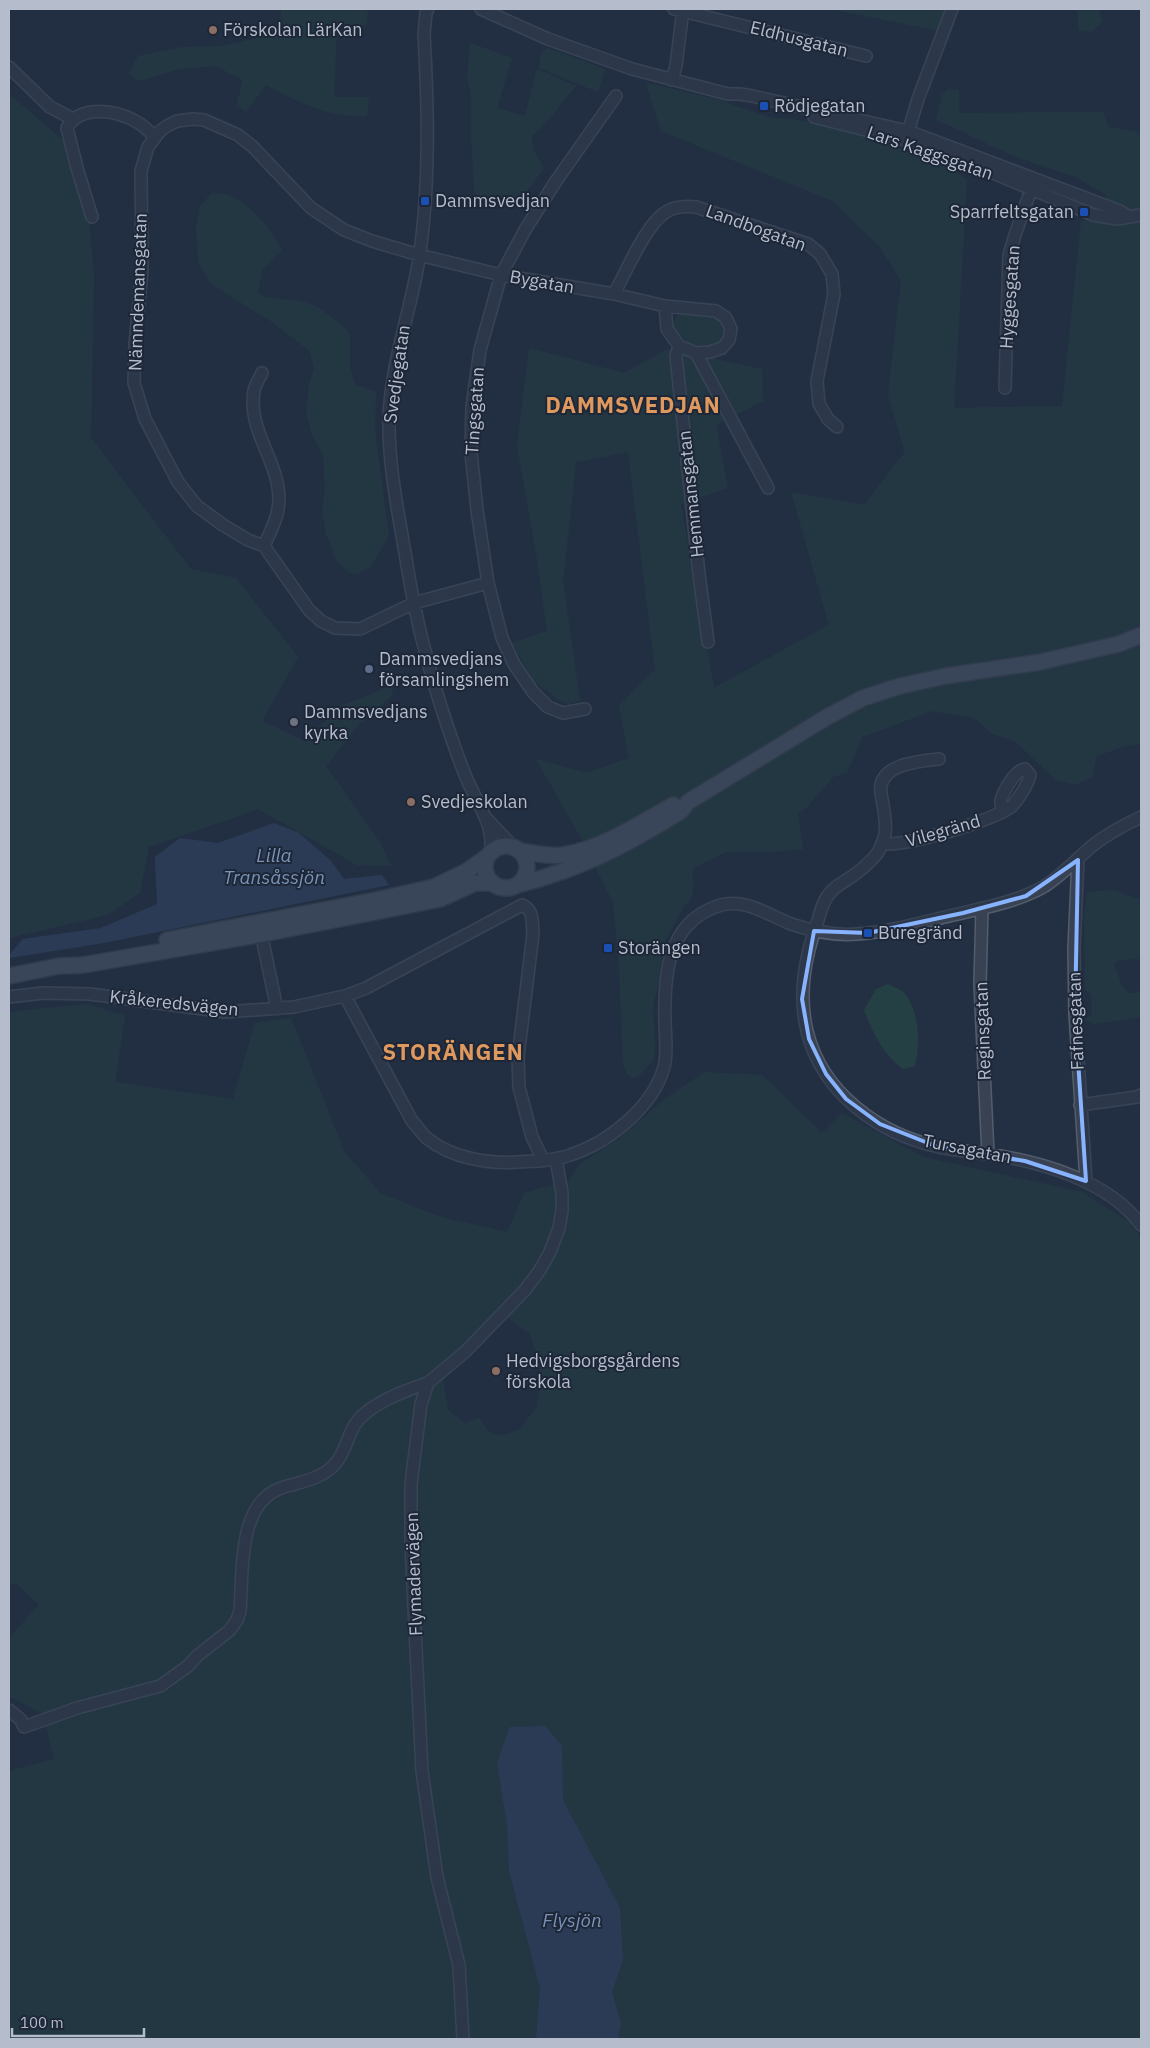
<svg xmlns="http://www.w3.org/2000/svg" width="1150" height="2048" font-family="'IBM Plex Sans',sans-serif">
	<rect width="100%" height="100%" fill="#233043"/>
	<path fill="#254044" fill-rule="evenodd" d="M282 9H368L366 25 337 24 334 97H369L367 116C329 118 298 102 266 85L246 112 237 104 243 80 216 66 179 69 138 81 129 73 138 56 183 47 222 46 254 39 280 21Z
		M831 9H946L940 31Z
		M1078 9H1098L1103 21 1091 32 1078 30Z
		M470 43 512 58 497 108 525 116 537 69 576 86 544 125 532 136 533 150 544 168 516 206 475 202 471 137V94L467 77Z
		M548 48 605 69 598 92 539 68 541 53Z
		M646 83 722 100 735 106 770 117 806 121 886 143 951 167 967 180 954 408 1062 406 1081 222 1093 219 1107 196 1076 177 1011 155 946 124 936 121 942 95 948 89 959 90V113L1103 112 1108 127 1141 132V744L1125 746 1097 756 1092 777 1075 785 1056 780 1016 742 993 734 974 718 932 711 862 737 847 773 833 777 807 807 798 814 803 849 772 852H726L695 867 692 870 693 882 692 898 684 906 664 943 659 981 653 1005 655 1047 654 1059 639 1076 632 1078 627 1074 623 1065 619 966 613 902 581 838 536 759 587 773 629 758 619 706 655 669 628 452 576 462 563 582 580 700 568 704 556 698 534 681 512 643 547 631 536 552 517 446 529 348 624 373 668 349 762 369 763 401 716 425 728 488 681 504 714 688 829 625 791 492 864 505 905 452 888 395 901 280 879 246 833 201 661 131Z
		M9 94 83 157 94 277 91 438 191 569 236 578 298 657 262 721 307 742 338 707 391 686 393 695 359 724 326 766 381 844 391 866 357 865 258 809 149 847 140 893 107 915 9 938Z
		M212 193C217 194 223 193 228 195 248 201 274 233 282 251L262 270 258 292 263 297 299 301 316 306 341 324 350 335V367L355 384 376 392 375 430 389 536 370 567 358 574 348 572 336 559 326 533 322 510 325 488 323 454 312 435 306 413 309 385 314 369 310 351 272 322 210 283 198 261 196 230 200 206Z
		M684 312 716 318 724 327V339C700 360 652 328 684 312Z
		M1114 890 1141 900V959L1120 960 1114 964 1122 986 1129 993H1136L1141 989V1017L1095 1024 1085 1020 1092 1014 1091 994 1085 990 1084 917 1087 892Z
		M888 984C893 987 901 989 905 994 920 1013 920 1044 915 1066L903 1069C881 1052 874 1034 864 1010L876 989Z
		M87 1004 125 1016 115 1082 233 1099 255 1023 291 1018 344 1151 381 1194 444 1218 507 1232 524 1193 570 1180 580 1164 617 1140 666 1098 705 1072 762 1075 822 1133 842 1113 923 1157 1082 1192 1129 1222 1141 1237V2039H618L621 2024 612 1992 623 1960 620 1908 563 1800 562 1746 545 1726 510 1727 507 1824 509 1871 540 1988 536 2039H9V1771L54 1759 43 1714 9 1696V1638L39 1605 17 1584 9 1585V1012ZM507 1317 530 1334 539 1362 541 1382 537 1407 520 1429 501 1436 488 1431 479 1418 465 1423 448 1410 443 1379Z"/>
	<path fill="#364b6b" d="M274 823 299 833 331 861 344 879 382 875 389 885 104 943 9 958V955L23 939 101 928 157 904 155 857 180 838 218 843Z
		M545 1726 562 1746 563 1800 620 1908 623 1960 612 1992 621 2024 618 2039H536L540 1988 509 1871 507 1824 497 1763 510 1727Z"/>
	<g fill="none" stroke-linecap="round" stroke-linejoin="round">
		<g stroke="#535d6c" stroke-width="14">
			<path id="minor" d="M428 9 426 13 424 34C428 107 430 180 420 253 412 308 391 361 389 418 388 471 401 525 409 577 419 635 435 692 455 748 460 762 465 777 472 790 482 811 495 830 490 853
				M481 9 548 39 632 69 728 94H740L752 96 908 131 1120 211 1129 217
				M674 9 866 56
				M9 67 50 107 73 119
				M672 80 676 66 683 9
				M814 117 905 140 967 162 1093 215 1117 219 1141 215
				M906 139 918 99 952 9
				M92 217 77 168 67 128C80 104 117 110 137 122 144 126 150 132 155 137
				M614 294C626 272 646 224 666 212 675 206 686 206 696 207L808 244 820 254 832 274 834 294 817 381 819 404 828 419 837 427
				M679 346 676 356 699 574 708 642
				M696 353 768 488
				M262 373C259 379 255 385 254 391 247 430 279 461 279 499 279 516 271 530 264 546
				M1005 388 1009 255 1015 235 1033 184
				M488 583 414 603 360 629 335 628 321 621 309 610 264 546 248 540 223 525 197 506 178 482 145 419 134 383 135 344 142 270 141 171 148 147 159 132 167 126 177 121 193 119 204 120 238 135 253 147 311 208 344 230 372 241 419 255 501 275 614 294 665 306 716 311 726 318 731 329 729 340 722 348 710 352 696 353 679 346 667 329 665 306
				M585 709 563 713 548 707 533 692 514 664 502 638 488 583 477 510 471 453 472 406 480 350 501 275 525 230 556 181 616 96
				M939 759C919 761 877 764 881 793 883 807 887 820 885 834 883 841 881 849 876 855 869 863 860 871 851 877 844 882 835 886 830 893 823 900 821 911 818 920 805 957 798 993 807 1031 822 1093 879 1134 939 1147 955 1150 971 1152 987 1154 1040 1161 1109 1181 1141 1225
				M488 820 514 848
				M882 843C899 849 1000 819 1013 805 1020 797 1028 784 1030 775L1025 769C1015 770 1004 790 1001 800 1000 804 1002 808 1003 812
				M1078 860 1074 949 1075 1014 1086 1181
				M982 908 980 984 988 1154
				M260 928 277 1009
				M345 996 412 1121C417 1126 422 1134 428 1139 452 1158 488 1164 518 1162 535 1161 553 1161 570 1155 608 1143 653 1107 664 1067 668 1052 665 1035 665 1020 664 976 667 925 715 907 743 896 766 914 791 924 812 931 834 936 857 934 887 932 916 924 945 917 978 909 1016 903 1045 886 1062 875 1077 859 1092 846 1107 834 1124 825 1141 817
				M9 997 43 993 90 994 225 1012 294 1007 345 996 366 988 522 905C534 910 532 922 533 934L518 1057 519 1087 532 1137 543 1160
				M1080 1105 1137 1097 1141 1095
				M9 1710 21 1720 24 1727 77 1708 160 1686 188 1666 197 1656 230 1630 237 1620 240 1611C243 1574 237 1503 281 1488 300 1482 322 1479 335 1464 345 1453 347 1438 354 1426 366 1405 406 1390 428 1383
				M463 2039 459 1965 437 1877 422 1771 411 1546V1484L421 1404 428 1383 465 1352 525 1290 540 1270 550 1252 559 1228 562 1211V1193L556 1159"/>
		</g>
		<g stroke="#424b5b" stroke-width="18">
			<path id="major" d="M485 867a21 21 0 1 1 42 0a21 21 0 1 1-42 0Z
				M520 851C534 853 549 857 563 855 602 849 639 824 673 805
				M517 885C581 869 626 845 681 811L688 802 827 717 863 698 900 686 946 676 1040 662 1119 644 1141 635
				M167 940 376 900 434 887 467 871 488 856
				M9 976 59 966 83 965 262 934 380 911 440 899 475 883H493"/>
		</g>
		<use href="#minor" stroke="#384252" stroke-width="11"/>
		<use href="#major" stroke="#566172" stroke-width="15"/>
	</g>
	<path d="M0 0H1150V2048H0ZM1078 860 1075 1014 1086 1181 1025 1161 938 1147 880 1124 846 1099 826 1074 809 1039 802 999 814 931 868 933 963 913 1026 896Z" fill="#233043" fill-opacity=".55" fill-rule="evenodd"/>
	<path fill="none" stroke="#87b3ff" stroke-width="4" stroke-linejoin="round" d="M1078 860 1075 1014 1086 1181 1025 1161 938 1147 880 1124 846 1099 826 1074 809 1039 802 999 814 931 868 933 963 913 1026 896Z"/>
	<g fill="#8d6e63" stroke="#1d2737" stroke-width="2">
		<circle cx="213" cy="30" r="5"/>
		<circle cx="411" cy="802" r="5"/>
		<circle cx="496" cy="1371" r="5"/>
	</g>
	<g fill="#1a4fb4" stroke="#1d2737" stroke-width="2">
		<rect x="759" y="101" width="10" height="10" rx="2.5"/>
		<rect x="420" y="196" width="10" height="10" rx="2.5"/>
		<rect x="1079" y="207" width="10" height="10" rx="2.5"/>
		<rect x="863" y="928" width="10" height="10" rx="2.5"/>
		<rect x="603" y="943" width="10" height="10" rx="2.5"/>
	</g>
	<circle fill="#5c6f8a" stroke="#1d2737" stroke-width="2" cx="369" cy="669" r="5"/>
	<circle fill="#6b7280" stroke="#1d2737" stroke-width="2" cx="294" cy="722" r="5"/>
	<g text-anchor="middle" stroke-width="4" stroke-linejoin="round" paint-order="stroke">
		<g font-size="18" fill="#b5bdcc" stroke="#1d2737" text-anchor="start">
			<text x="223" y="36">Förskolan LärKan</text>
			<text x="774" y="112">Rödjegatan</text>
			<text x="435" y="207">Dammsvedjan</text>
			<text x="1074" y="218" text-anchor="end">Sparrfeltsgatan</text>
			<text x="379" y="665">Dammsvedjans<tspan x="379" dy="21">församlingshem</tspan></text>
			<text x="304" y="718">Dammsvedjans<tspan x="304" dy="21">kyrka</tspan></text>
			<text x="421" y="808">Svedjeskolan</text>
			<text x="878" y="939">Buregränd</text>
			<text x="618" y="954">Storängen</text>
			<text x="506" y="1367">Hedvigsborgsgårdens<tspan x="506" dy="21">förskola</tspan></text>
		</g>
		<g font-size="18" fill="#b5bdcc" stroke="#1d2737">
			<text transform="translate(799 39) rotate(14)" y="6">Eldhusgatan</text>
			<text transform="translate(930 153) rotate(19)" y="6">Lars Kaggsgatan</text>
			<text transform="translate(756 228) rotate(20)" y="6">Landbogatan</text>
			<text transform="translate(542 282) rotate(10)" y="6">Bygatan</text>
			<text transform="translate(138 292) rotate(-88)" y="6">Nämndemansgatan</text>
			<text transform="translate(1010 297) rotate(-86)" y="6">Hyggesgatan</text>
			<text transform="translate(397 374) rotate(-82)" y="6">Svedjegatan</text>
			<text transform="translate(475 411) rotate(-86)" y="6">Tingsgatan</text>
			<text transform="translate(691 494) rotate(-96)" y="6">Hemmansgatan</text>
			<text transform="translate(943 831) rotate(-16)" y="6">Vilegränd</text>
			<text transform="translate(174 1003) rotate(6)" y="6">Kråkeredsvägen</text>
			<text transform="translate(1076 1021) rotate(-92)" y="6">Fafnesgatan</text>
			<text transform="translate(983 1031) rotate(-92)" y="6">Reginsgatan</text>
			<text transform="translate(967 1149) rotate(11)" y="6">Tursagatan</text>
			<text transform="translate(414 1574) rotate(-92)" y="6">Flymadervägen</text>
		</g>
		<g font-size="19" font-style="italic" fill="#7a92b6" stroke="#1d2737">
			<text x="274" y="862">Lilla<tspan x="274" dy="22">Transåssjön</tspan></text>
			<text x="572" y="1927">Flysjön</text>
		</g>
		<g font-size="22" font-weight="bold" letter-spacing="1" fill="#df985d" stroke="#1d2737">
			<text x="633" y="413">DAMMSVEDJAN</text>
			<text x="453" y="1060">STORÄNGEN</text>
		</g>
	</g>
	<rect width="1150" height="2048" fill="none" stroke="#b5bdcc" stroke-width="20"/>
	<path d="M12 2028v8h132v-8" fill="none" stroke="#b5bdcc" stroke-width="2.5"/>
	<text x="20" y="2028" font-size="15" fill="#b5bdcc" stroke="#1d2737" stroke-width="4" paint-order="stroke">100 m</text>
</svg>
